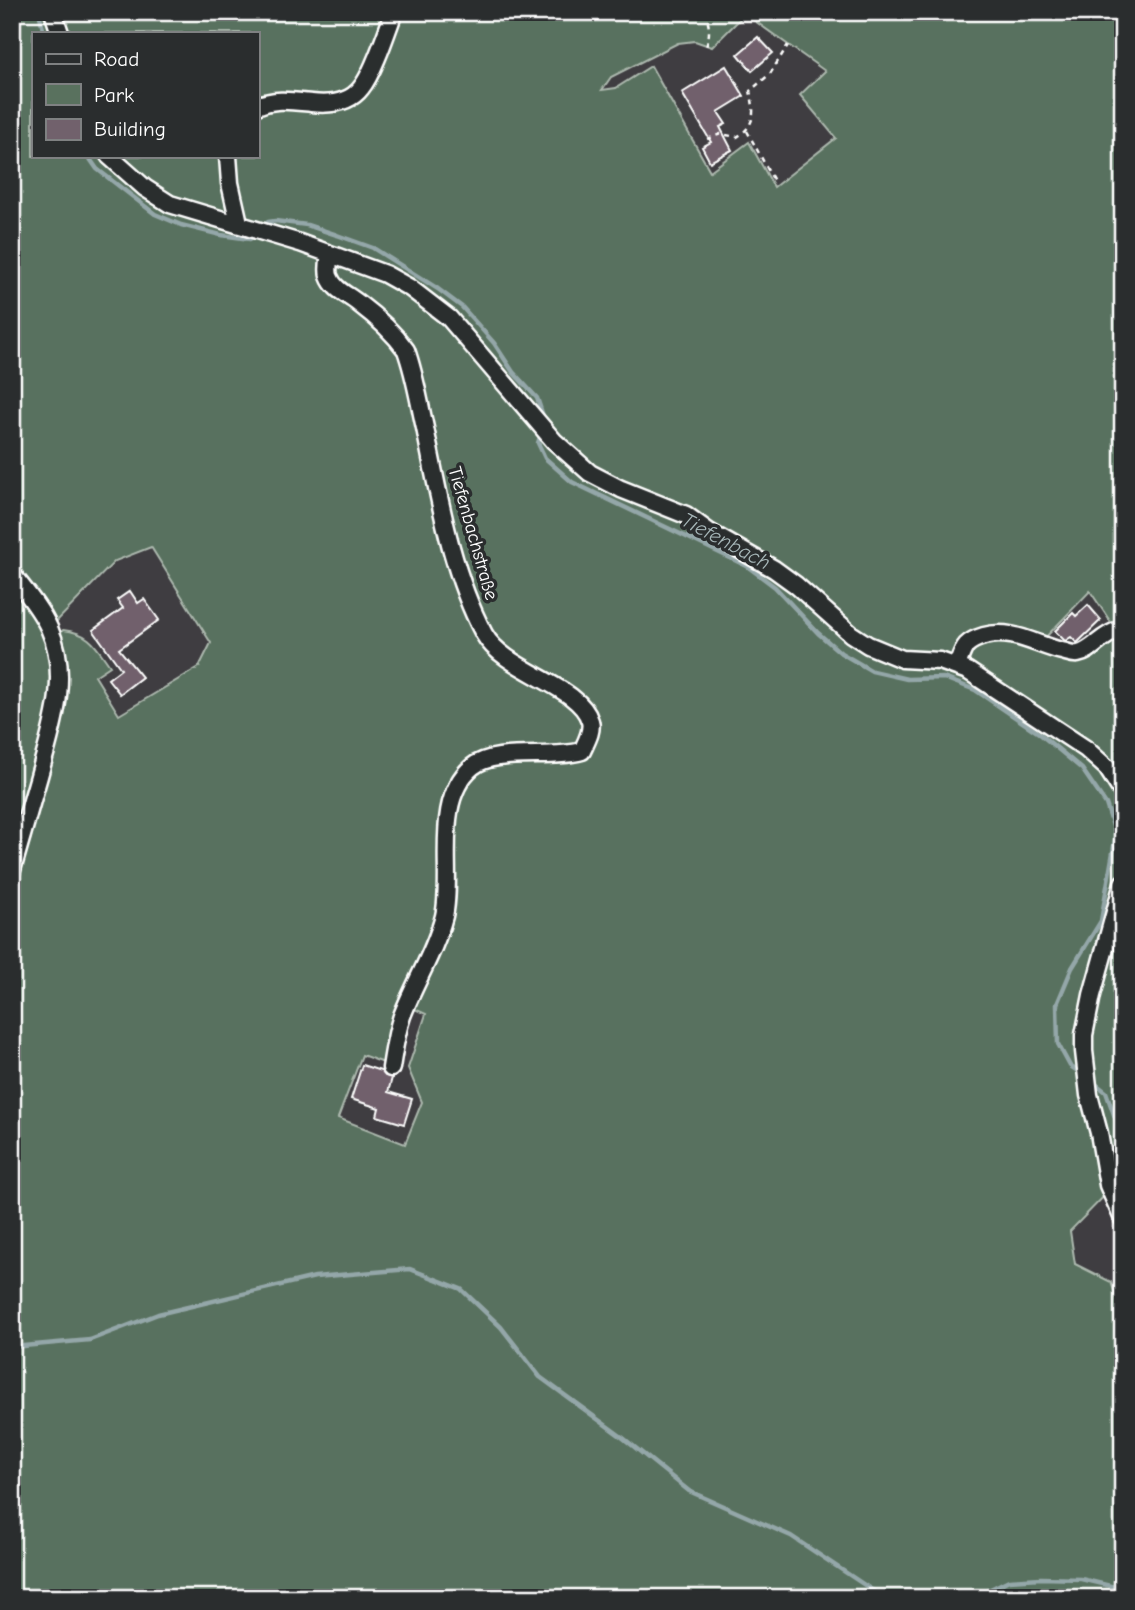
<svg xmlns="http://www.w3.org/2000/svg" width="1135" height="1610" font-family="'Comic Neue',sans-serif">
	<rect width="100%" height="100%" fill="#3f3d41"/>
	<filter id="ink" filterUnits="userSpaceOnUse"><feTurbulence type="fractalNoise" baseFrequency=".0143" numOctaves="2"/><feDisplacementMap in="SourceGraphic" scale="14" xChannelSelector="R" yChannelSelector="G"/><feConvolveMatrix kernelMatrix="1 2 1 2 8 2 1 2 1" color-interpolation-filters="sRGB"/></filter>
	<g filter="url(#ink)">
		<path fill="#59715e" stroke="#acb8ae" stroke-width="2" fill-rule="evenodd" d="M12 12H1123V627L1112 624 1090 591 1042 641 1014 630C1026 641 1069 662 1085 656 1098 652 1106 641 1119 637L1123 639V1207L1116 1184 1070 1231 1075 1264 1111 1282 1123 1317V1598H12V884L18 864 31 838 32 815 59 717 63 672 57 638 63 630C90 633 95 645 110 666L95 676 119 715 199 667 211 643 151 547 115 561 57 621 47 614 12 568ZM745 14 825 71 800 95 836 138 774 187 749 142 710 171 651 66 616 88 602 90 611 77 678 43 695 41 712 47ZM33 33H257V156H33ZM462 773C464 790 454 804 452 820 449 845 453 871 450 896 446 935 425 971 410 1007L426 1014 408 1068 422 1102 405 1144 338 1118 362 1055 384 1063C391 1054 389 1043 392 1033 405 987 438 946 442 898 446 856 435 809 462 773Z
			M12 581 50 641 55 693 12 847Z"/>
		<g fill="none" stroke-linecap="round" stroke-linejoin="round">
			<path stroke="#94a7a9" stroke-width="4.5" d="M39 12 44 33
				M88 156 97 169 155 214 181 225 221 235 250 239 255 234
				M262 228 268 222 275 221 307 225 337 235 373 248 438 289 462 307 494 343 513 372 537 398 544 419
				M541 434 538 443 545 458 572 482 747 566 775 587 818 633 841 653 872 671 907 679 944 678 975 690 1040 734 1082 769 1106 804 1116 835 1101 921 1072 968 1057 1004 1058 1044 1070 1066 1082 1074
				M1092 1081 1106 1092 1123 1140
				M12 1347 90 1340 158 1314 315 1277 410 1269 461 1289 501 1327 540 1377 622 1437 689 1491 791 1536 884 1598
				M972 1598 1009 1580 1041 1578 1081 1579 1123 1589"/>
		</g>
		<path fill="#71616c" stroke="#fff" stroke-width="2" d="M758 37 773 53 752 71 738 54Z
			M726 66 744 96 718 112 726 124 720 127 732 150 710 162 702 147 711 142 682 93Z
			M130 591 138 603 144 599 159 620 119 649 142 677 120 694 108 679 121 669 93 630 123 608 117 600Z
			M1088 605 1101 620 1077 643 1071 637 1065 641 1055 631 1073 613 1076 616Z
			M362 1065 381 1071 385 1076 392 1078 388 1092 412 1099 404 1124 377 1116 379 1108 351 1099Z"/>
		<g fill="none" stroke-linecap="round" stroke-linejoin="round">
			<g stroke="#fff" stroke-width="21">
				<path id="minor" d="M53 12 60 33
					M257 106C275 98 292 101 311 103 329 105 349 104 361 88 373 74 387 31 394 12
					M109 156 145 188 170 204 300 243 385 274 410 288 449 318 554 441 590 473 621 489 686 515 709 532 774 569 796 585 851 634 868 645 902 659 940 661 968 671 1086 749 1107 768 1123 793
					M228 156 230 183 239 223
					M330 254C329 261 327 269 329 276 334 290 347 294 358 303 374 315 394 333 406 350 415 375 419 402 425 428 439 497 451 572 484 634 505 672 580 685 590 721 593 731 586 742 582 751 552 760 494 748 472 767 432 801 454 872 444 916 435 951 415 982 402 1016 396 1033 394 1050 391 1068
					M12 574C25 591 40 608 49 628 71 676 52 728 39 776 30 807 21 838 12 870
					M957 666C964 647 964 642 984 636 1011 628 1036 645 1062 651 1067 652 1073 655 1078 654 1093 651 1101 635 1119 630L1123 632
					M1123 883 1092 995 1084 1035V1051L1089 1095 1099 1133 1108 1185 1123 1219"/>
			</g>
			<path stroke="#fff" stroke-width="2.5" stroke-dasharray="5 5" stroke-linecap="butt" d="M704 12C711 26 710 36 705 50
				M747 131 774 181
				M707 139 721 134 737 137C756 125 755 111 750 91L770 74 788 45"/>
			<use href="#minor" stroke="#2a2d2e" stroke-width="16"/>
		</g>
	</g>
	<g text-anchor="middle" stroke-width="7" stroke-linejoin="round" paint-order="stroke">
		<g font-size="19" fill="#fff" stroke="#2a2d2e">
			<text transform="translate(474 533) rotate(74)" y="7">Tiefenbachstraße</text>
		</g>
		<g font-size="21" font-style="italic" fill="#a6b6b8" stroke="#2a2d2e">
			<text transform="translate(726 541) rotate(28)" y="7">Tiefenbach</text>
		</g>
	</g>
	<rect width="1135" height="1610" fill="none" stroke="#2a2d2e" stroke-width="42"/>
	<rect x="21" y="21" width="1093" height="1568" fill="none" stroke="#fff" stroke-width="2.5" filter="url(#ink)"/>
	<rect x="32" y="32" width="228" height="126" fill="#2a2d2e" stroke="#7f8182" stroke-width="2"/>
	<rect x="46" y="54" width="35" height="10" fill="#2a2d2e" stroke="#7f8182" stroke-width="2"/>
	<text x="94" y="66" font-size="21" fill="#ffffff">Road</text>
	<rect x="46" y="84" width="35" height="21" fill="#59715e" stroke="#7f8182" stroke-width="2"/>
	<text x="94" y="102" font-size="21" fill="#ffffff">Park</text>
	<rect x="46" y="119" width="35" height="21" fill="#71616c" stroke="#7f8182" stroke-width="2"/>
	<text x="94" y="136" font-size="21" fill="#ffffff">Building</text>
</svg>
